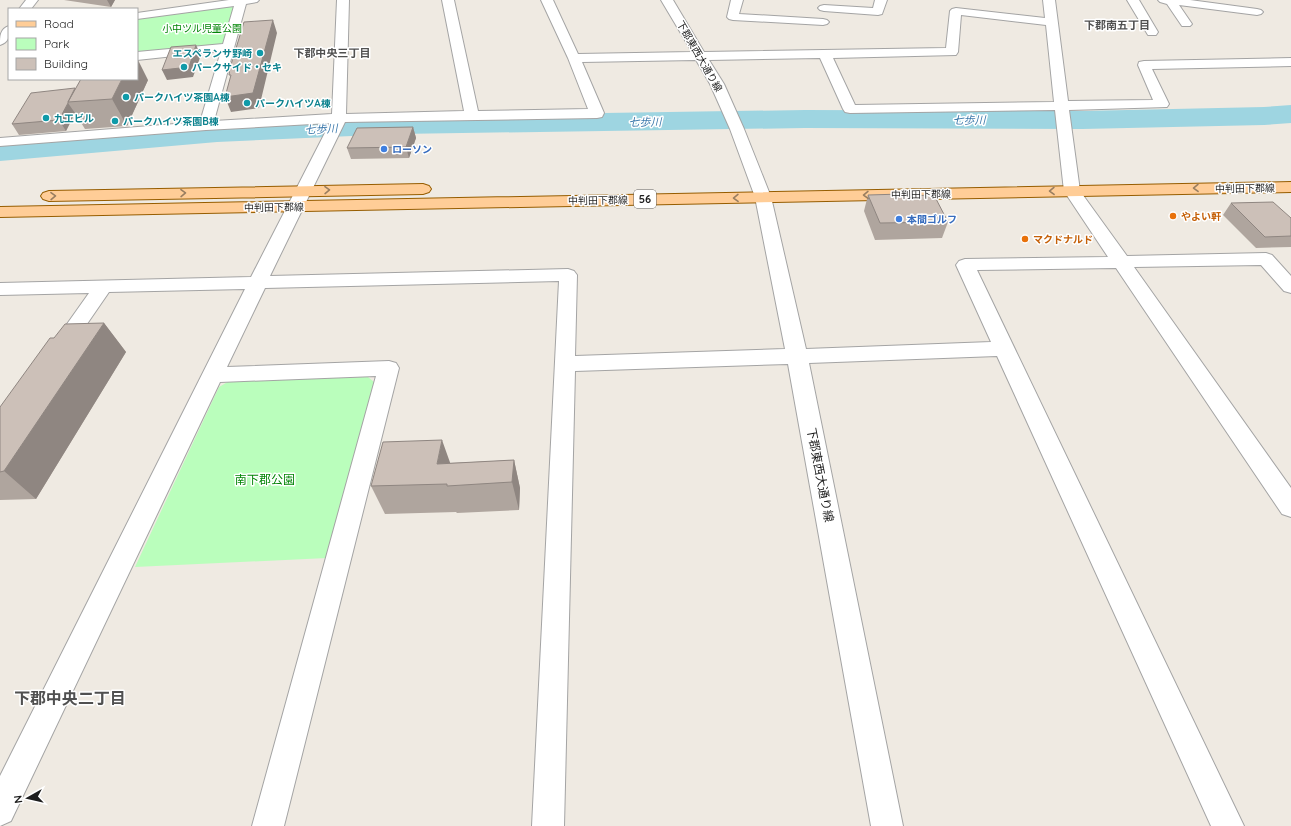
<svg xmlns="http://www.w3.org/2000/svg" width="1291" height="826" font-family="Quicksand,'Noto Sans JP',sans-serif">
	<rect width="100%" height="100%" fill="#efeae2"/>
	<path fill="#bafebc" d="M229 5 234 6 223 44 216 46 137 55V20L142 17Z
		M368 377 374 382 327 558 135 567 219 387 231 380Z"/>
	<g fill="none" stroke-linecap="round" stroke-linejoin="round">
		<path fill="#9ed5e1" fill-rule="evenodd" d="M1291 105V123L1264 125 1082 129 805 128 398 134 217 142 0 161V143L217 124 398 116 805 110 1082 111 1264 107Z"/>
		<g stroke="#a4a4a4" stroke-width="2">
			<path id="minor" d="M26 0H38L31 9H19Z
				M229 0H259L257 2 246 4 214 121 332 114 337 0H349L346 114 464 111 442 0H454L478 111 588 109 568 58 541 0H553L578 54 692 52 661 0H673L704 52 946 48 950 11 952 9 956 8 1045 18 1043 0H1055L1068 101 1153 100 1138 65 1139 62 1144 61 1291 58V66L1152 69 1169 104 1167 107 1069 110 1080 191 1127 256 1266 253 1272 255 1291 276V293L1284 291 1261 265 1134 267 1291 488V517L1282 514 1116 268 977 270 1244 826H1211L997 356 809 363 903 826H871L788 364 575 371 564 826H532L559 281 265 288 227 367 389 361 396 363 399 368 284 826H252L376 376 220 382 11 821 0 826V776L245 289 109 292 67 353 60 355 53 353 50 348 89 293 0 295V283L251 277 330 123 206 130 0 146V138L200 122 221 51 137 60V52L223 44 234 6 137 19V13ZM961 15 1046 25 1054 102 855 105 833 58 956 55 958 52ZM820 58 843 109 845 112 850 113 1055 110 1064 191 1108 257 965 259 959 261 956 265 991 342 806 349 771 197 744 129 724 84 709 60ZM696 60 710 84 730 129 755 197 785 349 575 356 577 275 574 271 568 269 270 276 345 122 597 118 602 117 604 113 582 62Z
				M731 0H743L739 14 823 19 827 20 829 22 827 24 823 25 733 20 729 19 727 17Z
				M875 0H887L882 14 878 15 824 11 820 10 818 8 820 6 824 5 873 8Z
				M1127 0H1139L1158 32 1156 35H1148Z
				M1158 0H1190L1257 9 1261 10 1263 12 1261 14 1257 15 1179 5 1192 24 1190 26H1182L1167 4 1160 2Z
				M9 26C9 35 10 42 0 45 0 36 0 29 9 26Z"/>
		</g>
		<g stroke="#965d00" stroke-width="2">
			<path id="major" d="M1291 182V192L0 217V207Z
				M423 184 429 186 431 189 429 192 423 194 49 201 43 199 41 196 43 193 49 191Z"/>
		</g>
		<use href="#minor" fill="#fff" fill-rule="evenodd"/>
		<use href="#major" fill="#ffcd97" fill-rule="evenodd"/>
	</g>
	<path fill="#afa59e" d="M64 0H117H115L111 7Z
		M148 80 127 126 85 129 75 113 66 131 19 135 12 124 75 88Z
		M413 127 416 138 409 158 351 159 347 148Z
		M868 195 903 196 948 222 942 238 875 240 864 211Z
		M1231 203 1291 218V247L1256 248 1223 215Z
		M104 323 126 352 36 499 0 500V407Z
		M514 460 520 488 519 510 457 513 456 512 385 514 371 486 450 463Z"/>
	<path fill="#8f8681" d="M107 0H117H115L111 7Z
		M273 20 277 33 259 108 231 112 225 97Z
		M196 45 201 55 193 77 167 80 162 70Z
		M137 58 148 80 127 126 112 99 122 79H137Z
		M68 103 75 113 66 131 59 120Z
		M413 127 416 138 409 158 406 147Z
		M104 323 126 352 36 499 4 471Z
		M442 440 452 468 447 484 437 464Z
		M514 460 520 488 519 510 512 482Z"/>
	<path fill="#ccc0b8" stroke="#8f8681" d="M273 20 253 93 225 97 231 75H229L230 68 244 22Z
		M196 45 189 67 162 70 171 47Z
		M81 79H122L112 99 68 102Z
		M75 88 68 102V103L59 120 12 124 31 93Z
		M413 127 406 147 347 148 357 128Z
		M902 194 903 196 934 195 948 222 880 223 868 195Z
		M1273 202 1291 218V236L1265 237 1231 203Z
		M104 323 4 471 0 472V407L50 338H54L65 324Z
		M442 440 437 464 514 460 512 482 447 486V484L371 486 383 442Z"/>
	<defs><path id="oneway-chevron" d="M-2-3.5L2.5 0L-2 3.5" fill="none" stroke-width="1.6" stroke-linecap="round" stroke-linejoin="round"/></defs>
	<g stroke="#997e60">
		<use href="#oneway-chevron" transform="translate(1196 188) rotate(179)"/>
		<use href="#oneway-chevron" transform="translate(327 190) rotate(-1)"/>
		<use href="#oneway-chevron" transform="translate(1052 191) rotate(179)"/>
		<use href="#oneway-chevron" transform="translate(183 193) rotate(-1)"/>
		<use href="#oneway-chevron" transform="translate(866 195) rotate(179)"/>
		<use href="#oneway-chevron" transform="translate(53 196) rotate(-1)"/>
		<use href="#oneway-chevron" transform="translate(736 198) rotate(179)"/>
	</g>
	<g fill="#0f9aa8" stroke="#fff" stroke-width="1.5">
		<circle cx="260" cy="53" r="4"/>
		<circle cx="184" cy="67" r="4"/>
		<circle cx="126" cy="97" r="4"/>
		<circle cx="247" cy="103" r="4"/>
		<circle cx="46" cy="118" r="4"/>
		<circle cx="115" cy="121" r="4"/>
	</g>
	<g fill="#3f7fe0" stroke="#fff" stroke-width="1.5">
		<circle cx="384" cy="149" r="4"/>
		<circle cx="899" cy="219" r="4"/>
	</g>
	<g fill="#e8710a" stroke="#fff" stroke-width="1.5">
		<circle cx="1173" cy="216" r="4"/>
		<circle cx="1025" cy="239" r="4"/>
	</g>
	<g text-anchor="middle" stroke-width="3" stroke-linejoin="round" paint-order="stroke">
		<g font-size="10" fill="#028506" stroke="#fff">
			<text x="202" y="32">小中ツル児童公園</text>
		</g>
		<g font-size="10" font-weight="bold" fill="#0d838f" stroke="#fff" text-anchor="start">
			<text x="252" y="57" text-anchor="end">エスペランサ野崎</text>
			<text x="192" y="71">パークサイド・セキ</text>
			<text x="134" y="101">パークハイツ茶園A棟</text>
			<text x="255" y="107">パークハイツA棟</text>
			<text x="54" y="122">九工ビル</text>
			<text x="123" y="125">パークハイツ茶園B棟</text>
		</g>
		<g font-size="10" fill="#1d1d1d" stroke="#fff">
			<text transform="translate(700 56) rotate(60)" y="4">下郡東西大通り線</text>
			<text transform="translate(1245 188) rotate(-1)" y="4">中判田下郡線</text>
			<text transform="translate(921 194) rotate(-1)" y="4">中判田下郡線</text>
			<text transform="translate(598 200) rotate(-1)" y="4">中判田下郡線</text>
			<text transform="translate(274 207) rotate(-1)" y="4">中判田下郡線</text>
		</g>
		<g font-size="10" font-weight="bold" fill="#366cbe" stroke="#fff" text-anchor="start">
			<text x="392" y="153">ローソン</text>
			<text x="907" y="223">本間ゴルフ</text>
		</g>
		<g font-size="10" font-weight="bold" fill="#c56008" stroke="#fff" text-anchor="start">
			<text x="1181" y="220">やよい軒</text>
			<text x="1033" y="243">マクドナルド</text>
		</g>
		<g font-size="11" font-weight="bold" fill="#505050" stroke="#fff">
			<text x="1117" y="29">下郡南五丁目</text>
			<text x="332" y="57">下郡中央三丁目</text>
		</g>
		<g font-size="11" font-style="italic" fill="#3f7bad" stroke="#fff">
			<text x="969" y="124">七歩川</text>
			<text transform="translate(645 122) rotate(-1)" y="4">七歩川</text>
			<text transform="translate(321 129) rotate(-3)" y="4">七歩川</text>
		</g>
		<rect fill="#fff" stroke="#616161" stroke-width="1" x="634" y="190" width="22" height="18" rx="3"/>
		<g font-size="11" font-weight="bold" fill="#1d1d1d">
			<text x="645" y="203">56</text>
		</g>
		<g font-size="12" fill="#1d1d1d" stroke="#fff">
			<text transform="translate(820 475) rotate(79)" y="4">下郡東西大通り線</text>
		</g>
		<g font-size="12" fill="#028506" stroke="#fff">
			<text x="265" y="484">南下郡公園</text>
		</g>
		<g font-size="16" font-weight="bold" fill="#505050" stroke="#fff">
			<text x="70" y="704">下郡中央二丁目</text>
		</g>
	</g>
	<rect x="8" y="8" width="130" height="72" fill="#ffffff" stroke="#a5a5a5"/>
	<rect x="16" y="21" width="20" height="6" fill="#ffcd97" stroke="#a5a5a5"/>
	<text x="44" y="28" font-size="12" fill="#1d1d1d">Road</text>
	<rect x="16" y="38" width="20" height="12" fill="#bafebc" stroke="#a5a5a5"/>
	<text x="44" y="48" font-size="12" fill="#1d1d1d">Park</text>
	<rect x="16" y="58" width="20" height="12" fill="#ccc0b8" stroke="#a5a5a5"/>
	<text x="44" y="68" font-size="12" fill="#1d1d1d">Building</text>
	<g transform="translate(28 798) rotate(262)" stroke="#ffffff" stroke-width="3" paint-order="stroke">
	<path d="M0-3L7 15L0 10L-7 15Z" fill="#1d1d1d"/>
	<text y="-6" font-size="11" font-weight="bold" text-anchor="middle" fill="#1d1d1d">N</text>
	</g>
</svg>
